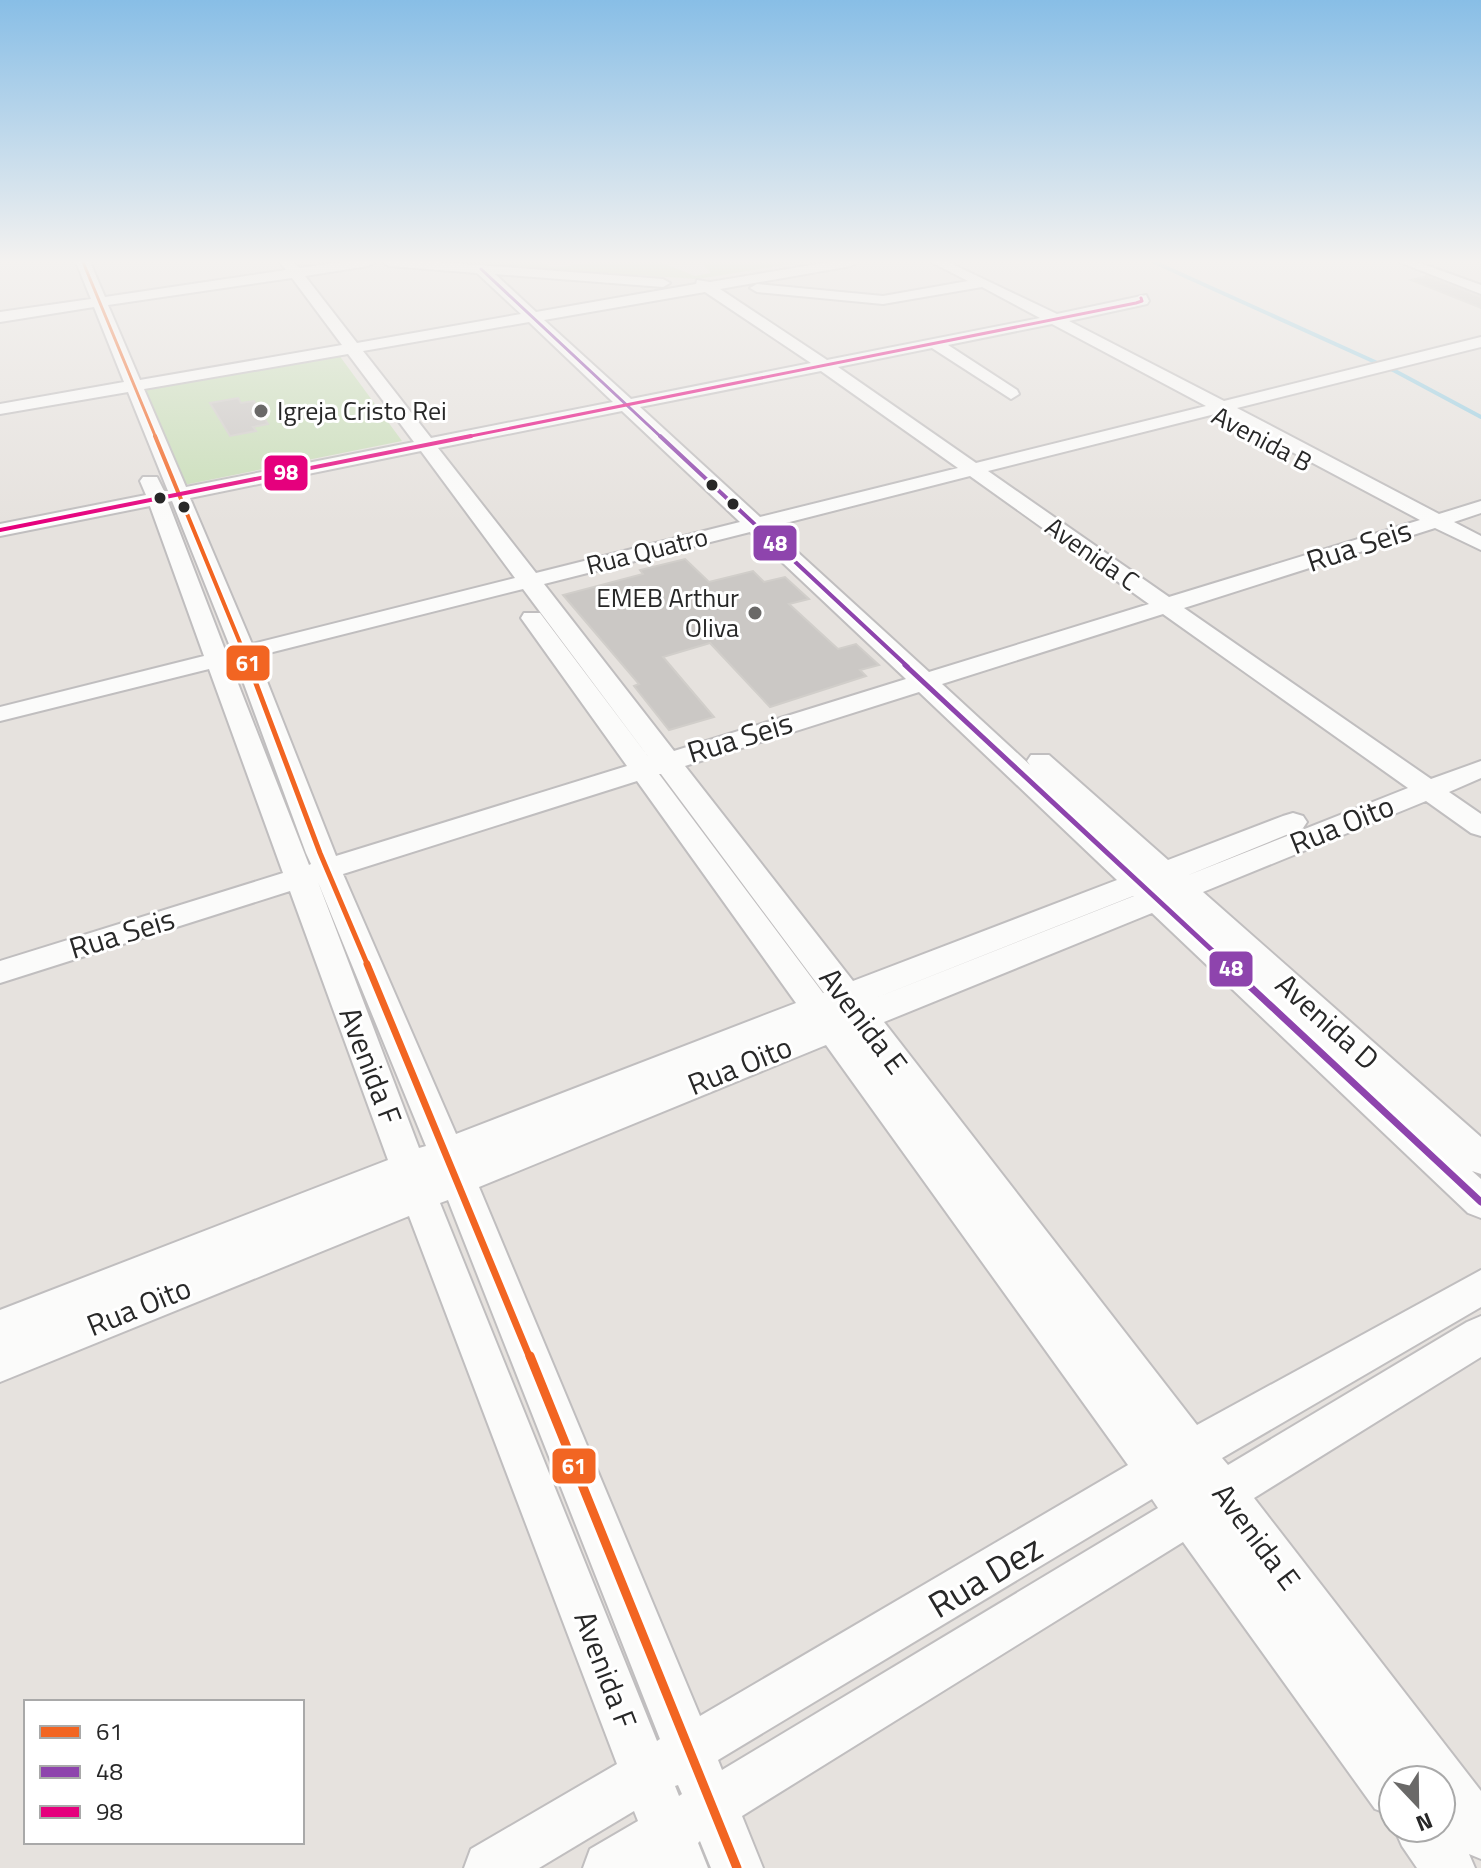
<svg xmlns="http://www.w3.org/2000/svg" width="1481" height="1868" font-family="'Titillium Web',sans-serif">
	<rect width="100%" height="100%" fill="#e6e2de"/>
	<path fill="#c9deb9" d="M435 262H539L554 268 595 262H660L695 276 711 273 701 262H803L698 279Z
		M336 351 402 441 174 487 134 386Z"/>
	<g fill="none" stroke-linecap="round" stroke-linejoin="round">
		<path stroke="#98cee2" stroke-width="4" d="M1154 262 1395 371 1481 417"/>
	</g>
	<path fill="#cbc8c5" stroke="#d1ceca" stroke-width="2" d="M1427 276 1481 297V308L1411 280Z
		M238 398 241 403 254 401 268 424 253 427 256 431 230 436 210 403Z
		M685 559 709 582 753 571 764 582 785 577 809 599 789 604 838 649 856 644 879 665 860 670 866 676 770 707 710 643 663 657 714 717 669 730 634 686 639 684 563 595 643 574 640 570Z"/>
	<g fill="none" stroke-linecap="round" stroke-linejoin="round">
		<g stroke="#c0bebf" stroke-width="4">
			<path id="minor" d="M76 262H90L105 297 286 270 280 262H294L299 268 343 262H375L368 266 305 276 357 343 521 314 477 273 389 266 382 262H437L663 279 670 283 663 287 495 274 536 312 696 284 697 280 710 282 830 262H858L851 266 720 289 827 360 1040 318 982 287 883 304 757 292 750 288 757 284 883 296 968 281 931 262H948L1057 314 1146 295 1149 301 1147 304 1069 321 1224 401 1481 337V347L1237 408 1439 514 1481 501V513L1454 522 1481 536V550L1435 528 1184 608 1431 779 1481 761V778L1449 792 1481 814V836L1471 833 1426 801 1203 892 1481 1137V1174L1472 1171 1481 1179V1218L1468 1213 1152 913 884 1022 1197 1425 1481 1270V1307L1222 1458 1228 1465 1467 1322 1481 1316V1357L1254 1498 1481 1791V1859L1469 1854 1475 1868H1417L1402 1846 1394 1828H1441V1780H1393V1816L1375 1809 1183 1542 742 1816 763 1868H711L700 1841 698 1843 708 1868H583L590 1849 638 1821 634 1811 539 1868H464L471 1849 617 1764 409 1216 0 1382V1310L388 1160 290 891 0 983V961L283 873 209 669 0 721V707L204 656 150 506 0 536V524L146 495 140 481 143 477H157L164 491H168L128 392 0 414V404L124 382 94 307 0 322V312L91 299ZM292 278 342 345 140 380 108 305ZM705 292 811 363 631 399 544 320ZM529 322 613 402 431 438 363 351ZM1052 324 1206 406 976 463 838 367 932 348 1011 399 1019 394 1017 390 948 345ZM348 354 414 442 186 487 144 389ZM821 371 958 468 760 517 640 407ZM622 411 740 522 536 573 438 448ZM1219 413 1420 520 1169 597 988 471ZM421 451 515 578 252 644 190 498ZM970 476 1149 604 929 672 770 527ZM172 501 231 649 225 650 168 502ZM750 532 906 679 674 751 544 584ZM523 589 650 759 540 613H524L521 618 627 766 336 856 257 656ZM1163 614 1408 788 1186 876 1303 828 1307 822 1303 816 1293 813 1283 816 1168 860 1049 755H1031L1027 761 1030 765 942 684ZM236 662 306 853 311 864 309 865 230 663ZM919 692 1117 880 853 981 685 766ZM659 774H661L824 993H823ZM637 781 796 1003 456 1134 343 874ZM318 882 426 1146 419 1148ZM1133 896H1134L868 1001ZM826 1045 1128 1465 700 1716 479 1187ZM448 1200 660 1739 657 1741 440 1203ZM1152 1499 1158 1508 722 1770 718 1760ZM678 1785 682 1794 679 1796 675 1786Z
				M1399 262H1417L1481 285V294Z"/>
		</g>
		<use href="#minor" fill="#fbfbfa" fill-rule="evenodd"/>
		<g stroke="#fff" stroke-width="6">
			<path id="bus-1-far4" d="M83 262 156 438"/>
		</g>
		<g stroke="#fff" stroke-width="8">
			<path id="bus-1-far3" d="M155 436 250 667"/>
		</g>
		<g stroke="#fff" stroke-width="10">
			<path id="bus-1-far2" d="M249 665 320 853 368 966"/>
		</g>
		<g stroke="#fff" stroke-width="13">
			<path id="bus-1-far1" d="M367 964 530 1358"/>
		</g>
		<g stroke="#fff" stroke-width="15">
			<path id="bus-1" d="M530 1356 737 1868"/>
		</g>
		<g stroke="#fff" stroke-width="6">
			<path id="bus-2-far3" d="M481 269 662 438"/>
		</g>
		<g stroke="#fff" stroke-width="8">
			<path id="bus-2-far2" d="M660 436 908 667"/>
		</g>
		<g stroke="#fff" stroke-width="10">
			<path id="bus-2-far1" d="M905 665 1229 966"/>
		</g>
		<g stroke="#fff" stroke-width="13">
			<path id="bus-2" d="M1226 964 1481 1202"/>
		</g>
		<g stroke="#fff" stroke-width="6">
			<path id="bus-3-far1" d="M461 438 1136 303 1142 301 1141 298"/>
		</g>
		<g stroke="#fff" stroke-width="8">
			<path id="bus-3" d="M0 530 471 436"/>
		</g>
		<use href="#bus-1-far4" stroke="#f26522" stroke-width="3"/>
		<use href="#bus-1-far3" stroke="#f26522" stroke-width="4"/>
		<use href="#bus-1-far2" stroke="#f26522" stroke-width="5"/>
		<use href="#bus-1-far1" stroke="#f26522" stroke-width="7"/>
		<use href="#bus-1" stroke="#f26522" stroke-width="9"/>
		<use href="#bus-2-far3" stroke="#8e44ad" stroke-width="3"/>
		<use href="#bus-2-far2" stroke="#8e44ad" stroke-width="4"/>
		<use href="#bus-2-far1" stroke="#8e44ad" stroke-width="5"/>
		<use href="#bus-2" stroke="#8e44ad" stroke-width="7"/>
		<use href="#bus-3-far1" stroke="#e5007d" stroke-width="3"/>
		<use href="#bus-3" stroke="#e5007d" stroke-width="4"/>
	</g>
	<linearGradient id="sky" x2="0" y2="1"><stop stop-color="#88bee6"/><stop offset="0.5" stop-color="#f4f2f0"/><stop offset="1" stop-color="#f4f2f0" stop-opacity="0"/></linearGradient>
	<rect width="1481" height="523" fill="url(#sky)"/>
	<g fill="#6a6968" stroke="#fff" stroke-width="3">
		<circle cx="261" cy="411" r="8"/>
		<circle cx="755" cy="613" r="8"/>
	</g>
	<g fill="#282828" stroke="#fff" stroke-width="3">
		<circle cx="712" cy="485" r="7"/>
		<circle cx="160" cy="498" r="7"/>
		<circle cx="733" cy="504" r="7"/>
		<circle cx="184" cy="507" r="7"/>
	</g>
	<g text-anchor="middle" stroke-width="6" stroke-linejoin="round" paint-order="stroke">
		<g font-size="26" fill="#282828" stroke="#fff" text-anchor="start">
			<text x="277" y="420">Igreja Cristo Rei</text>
			<text x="739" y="607" text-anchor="end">EMEB Arthur<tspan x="739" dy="30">Oliva</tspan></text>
		</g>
		<g font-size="26" fill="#282828" stroke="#fff">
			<text transform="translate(1262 439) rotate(28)" y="9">Avenida B</text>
			<text transform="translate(647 551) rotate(-14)" y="9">Rua Quatro</text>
			<text transform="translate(1092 554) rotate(35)" y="9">Avenida C</text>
		</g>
		<g font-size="30" fill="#282828" stroke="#fff">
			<text transform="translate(1359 546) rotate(-18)" y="10">Rua Seis</text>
			<text transform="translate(740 738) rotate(-17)" y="10">Rua Seis</text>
			<text transform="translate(1342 825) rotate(-22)" y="10">Rua Oito</text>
			<text transform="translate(122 934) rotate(-17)" y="10">Rua Seis</text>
			<text transform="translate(863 1021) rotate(53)" y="10">Avenida E</text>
			<text transform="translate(1327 1022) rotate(42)" y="10">Avenida D</text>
			<text transform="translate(370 1066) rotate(69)" y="10">Avenida F</text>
			<text transform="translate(740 1066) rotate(-22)" y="10">Rua Oito</text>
			<text transform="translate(139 1307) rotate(-22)" y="10">Rua Oito</text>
			<text transform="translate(1256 1537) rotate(53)" y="10">Avenida E</text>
			<text transform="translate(605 1670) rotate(69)" y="10">Avenida F</text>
		</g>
		<g font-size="36" fill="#282828" stroke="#fff">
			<text transform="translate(985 1576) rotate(-31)" y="13">Rua Dez</text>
		</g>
	</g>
	<g stroke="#fff" stroke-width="3">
		<rect x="263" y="454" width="46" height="38" rx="8" fill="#e5007d"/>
		<rect x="752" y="524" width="46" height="38" rx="8" fill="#8e44ad"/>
		<rect x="225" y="644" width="46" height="38" rx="8" fill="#f26522"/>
		<rect x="1208" y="950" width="46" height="38" rx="8" fill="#8e44ad"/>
		<rect x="551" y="1447" width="46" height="38" rx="8" fill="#f26522"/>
	</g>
	<g font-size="22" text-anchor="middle" font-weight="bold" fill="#fff">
		<text x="286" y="480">98</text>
		<text x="775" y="551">48</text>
		<text x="248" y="671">61</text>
		<text x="1231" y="976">48</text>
		<text x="574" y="1474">61</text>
	</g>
	<rect x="24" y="1700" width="280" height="144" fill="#ffffff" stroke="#a9a9a9" stroke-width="2"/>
	<rect x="40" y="1726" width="40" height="12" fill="#f26522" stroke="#a9a9a9" stroke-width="2"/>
	<text x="96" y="1740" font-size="24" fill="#282828">61</text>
	<rect x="40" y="1766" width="40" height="12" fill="#8e44ad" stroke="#a9a9a9" stroke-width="2"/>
	<text x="96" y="1780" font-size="24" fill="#282828">48</text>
	<rect x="40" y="1806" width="40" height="12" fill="#e5007d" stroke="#a9a9a9" stroke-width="2"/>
	<text x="96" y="1820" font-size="24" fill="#282828">98</text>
	<g transform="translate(1417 1804) rotate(158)"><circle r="38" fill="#ffffff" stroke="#a9a9a9" stroke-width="2"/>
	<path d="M0-6L14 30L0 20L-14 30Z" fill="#6a6968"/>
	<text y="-12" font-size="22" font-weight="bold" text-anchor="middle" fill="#282828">N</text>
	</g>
</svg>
